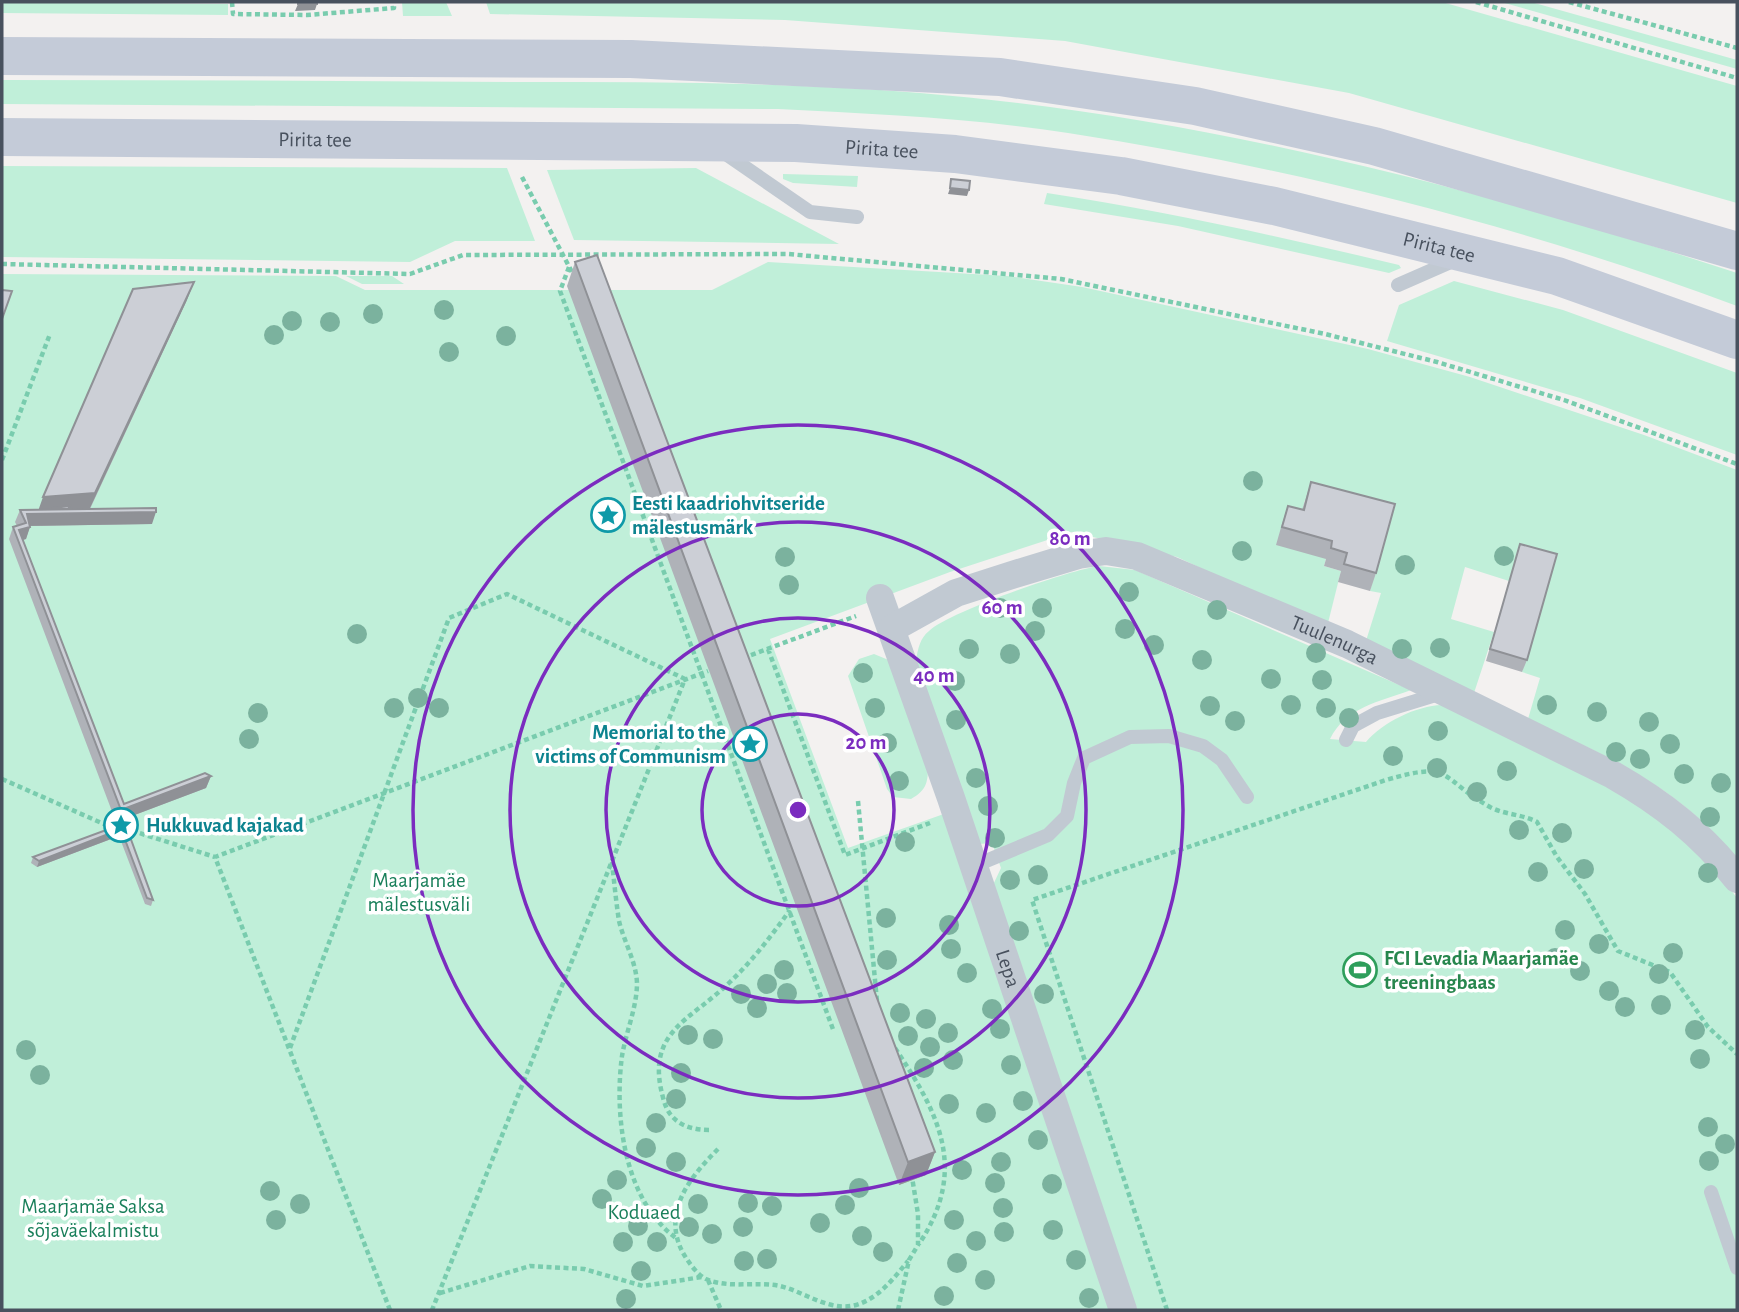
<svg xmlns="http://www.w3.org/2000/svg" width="1739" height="1312" font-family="'Alegreya Sans',sans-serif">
	<rect width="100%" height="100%" fill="#f3f1f0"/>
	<path fill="#c0efd9" d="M2 2 228 4V15L2 13Z
		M402 2H446L452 16H403Z
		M486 2H1442L1737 86V203L1349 93 1065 41 785 20 490 14Z
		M1501 2H1531L1737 60V69Z
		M2 80C172 80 343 81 514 82 649 82 785 82 920 93 1199 116 1472 186 1737 273V306C1522 226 1295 168 1068 133 972 118 874 114 778 109L2 104Z
		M2 166 507 168 535 241H455L410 262 2 257Z
		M696 168 839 244 574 240 547 170Z
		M783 174 858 176 857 187 793 183 783 179Z
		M1047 193C1166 211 1282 237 1399 265L1401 268 1389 273 1178 226 1044 204Z
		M768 262 1007 276 1082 287 1368 349 1470 377 1644 435 1737 470V861C1685 789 1606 756 1528 719L1540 678 1522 672 1552 567 1509 581 1465 567 1451 619 1494 632 1474 693 1365 644 1381 593 1370 591 1388 522 1305 500 1298 528 1326 559 1324 566 1341 571 1327 627 1177 557 1072 532 950 572 770 639 848 848 955 810 1123 1310H2V274L336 276 365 290H712Z
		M346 276H392L404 284H362Z
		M1454 281 1563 310 1737 373V455L1580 398 1387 341 1399 305Z
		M1099 566 1135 570 1411 690C1379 702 1346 707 1330 739L1366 742C1383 722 1416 706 1442 705L1631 796 1714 867 1737 898V1310H1137L992 887 1001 868 992 843 979 844 916 660C918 649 920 638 929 631 949 612 1069 570 1099 566Z
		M874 654 891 661 928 765C928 782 927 790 911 799L893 797 887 789 848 676 859 659Z"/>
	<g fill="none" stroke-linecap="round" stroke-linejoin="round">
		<path stroke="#79ccae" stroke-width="4.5" stroke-dasharray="5 3.5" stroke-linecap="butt" d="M232 2 233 14 307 15 394 8V2
			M1476 2 1737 78
			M1569 2 1737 48
			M522 177 573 274
			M2 264 410 274 463 255 788 254 1061 279 1325 334 1437 362 1564 400 1737 464
			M569 267 560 291 834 1032
			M2 460 50 334
			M768 649 845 855 930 823
			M743 658 856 616
			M2 779 113 828 127 823 136 832 215 857
			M858 801 877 1001
			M612 862C614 881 616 901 619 921 624 942 636 961 637 983 637 1007 626 1032 622 1056 614 1116 624 1200 676 1238
			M290 1048 449 618 507 594 685 679 432 1310
			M895 1048C940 1115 968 1170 919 1244
			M709 1130C689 1130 670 1123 664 1101 643 1031 691 1021 731 981 753 960 772 935 790 910
			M718 1149C691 1176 662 1211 682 1251 687 1260 696 1274 706 1279 729 1289 757 1281 780 1286 805 1292 829 1312 856 1305 879 1298 893 1279 908 1261
			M708 1280 721 1310
			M440 1293 530 1266 584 1269 643 1286 702 1277
			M390 1310 215 857 708 671
			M898 1310 909 1260 918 1245V1214L912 1177
			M1167 1310 1032 900 1386 780C1454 760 1438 778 1490 807 1505 815 1522 814 1537 822L1557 857 1585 894 1618 951 1670 972 1708 1027 1737 1054"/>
		<path stroke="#c1c9d2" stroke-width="14" d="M723 152 810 212 857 217
			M1398 285 1455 260
			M1346 740 1353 726 1377 713 1442 693
			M974 866 1048 835 1067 816 1074 783 1084 758 1130 737 1169 736 1203 746 1222 760 1247 797
			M1711 1192 1737 1268"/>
		<g stroke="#c1c9d2" stroke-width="28">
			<path id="s1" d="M880 598 951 798 1123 1310"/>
			<path id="s2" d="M893 628 956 593 1012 575 1078 555 1106 551 1137 556 1347 644 1613 775C1662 803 1702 834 1737 879"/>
		</g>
		<g stroke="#c4cbd8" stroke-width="38">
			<path d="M2 56 631 59 1000 77 1195 106 1374 146 1737 251"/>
			<path id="s3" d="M2 137 796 143 955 154 1121 176 1274 206 1557 276 1737 340"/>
		</g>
	</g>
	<g fill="#7bb29e">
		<circle cx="444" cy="310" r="10"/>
		<circle cx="373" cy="314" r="10"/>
		<circle cx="292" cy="321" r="10"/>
		<circle cx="330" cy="322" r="10"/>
		<circle cx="274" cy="335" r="10"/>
		<circle cx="506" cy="336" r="10"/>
		<circle cx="449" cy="352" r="10"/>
		<circle cx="1253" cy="481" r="10"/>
		<circle cx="1242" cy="551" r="10"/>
		<circle cx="1504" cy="556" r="10"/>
		<circle cx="785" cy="557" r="10"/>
		<circle cx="1405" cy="565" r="10"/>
		<circle cx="789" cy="585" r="10"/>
		<circle cx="1129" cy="592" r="10"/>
		<circle cx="1000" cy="608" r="10"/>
		<circle cx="1042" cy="608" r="10"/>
		<circle cx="1217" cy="610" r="10"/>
		<circle cx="1125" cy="629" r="10"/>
		<circle cx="1035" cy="631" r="10"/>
		<circle cx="357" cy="634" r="10"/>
		<circle cx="1154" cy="645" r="10"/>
		<circle cx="1440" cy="648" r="10"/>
		<circle cx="969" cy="649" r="10"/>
		<circle cx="1402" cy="649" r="10"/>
		<circle cx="1316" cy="653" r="10"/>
		<circle cx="1010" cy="654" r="10"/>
		<circle cx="1202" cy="660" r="10"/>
		<circle cx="863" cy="673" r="10"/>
		<circle cx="1271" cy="679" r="10"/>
		<circle cx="1322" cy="680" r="10"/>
		<circle cx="955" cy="681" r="10"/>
		<circle cx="418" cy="698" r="10"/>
		<circle cx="1291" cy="705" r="10"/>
		<circle cx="1547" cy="705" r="10"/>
		<circle cx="1210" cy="706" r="10"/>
		<circle cx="394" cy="708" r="10"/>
		<circle cx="439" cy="708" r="10"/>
		<circle cx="875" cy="708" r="10"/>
		<circle cx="1326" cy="708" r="10"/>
		<circle cx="1597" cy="712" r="10"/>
		<circle cx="258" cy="713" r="10"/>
		<circle cx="1349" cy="718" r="10"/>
		<circle cx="956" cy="720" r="10"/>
		<circle cx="1235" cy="721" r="10"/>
		<circle cx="1649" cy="722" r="10"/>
		<circle cx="1438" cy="731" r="10"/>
		<circle cx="249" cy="739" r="10"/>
		<circle cx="887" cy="743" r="10"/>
		<circle cx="1670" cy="744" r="10"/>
		<circle cx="1616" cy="752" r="10"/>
		<circle cx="1393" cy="756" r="10"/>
		<circle cx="1640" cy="759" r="10"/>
		<circle cx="1437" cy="768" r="10"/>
		<circle cx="1507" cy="771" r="10"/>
		<circle cx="1684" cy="774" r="10"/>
		<circle cx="976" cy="778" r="10"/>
		<circle cx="899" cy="781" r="10"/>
		<circle cx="1721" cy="783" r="10"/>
		<circle cx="1477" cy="792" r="10"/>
		<circle cx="988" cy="806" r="10"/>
		<circle cx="1710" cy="817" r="10"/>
		<circle cx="1519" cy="830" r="10"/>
		<circle cx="1562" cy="833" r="10"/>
		<circle cx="995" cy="838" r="10"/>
		<circle cx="905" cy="842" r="10"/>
		<circle cx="1584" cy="869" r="10"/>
		<circle cx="1538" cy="872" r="10"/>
		<circle cx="1708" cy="873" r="10"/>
		<circle cx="1038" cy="875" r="10"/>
		<circle cx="1010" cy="880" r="10"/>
		<circle cx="886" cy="918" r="10"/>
		<circle cx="949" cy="925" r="10"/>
		<circle cx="1565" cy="930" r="10"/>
		<circle cx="1019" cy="931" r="10"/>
		<circle cx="1599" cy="944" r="10"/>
		<circle cx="951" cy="949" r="10"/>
		<circle cx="1673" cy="953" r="10"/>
		<circle cx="1555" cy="958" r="10"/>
		<circle cx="887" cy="960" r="10"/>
		<circle cx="784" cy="970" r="10"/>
		<circle cx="1580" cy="971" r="10"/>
		<circle cx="967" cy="973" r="10"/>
		<circle cx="1659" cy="974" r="10"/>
		<circle cx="767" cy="984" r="10"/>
		<circle cx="1609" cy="991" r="10"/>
		<circle cx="787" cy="993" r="10"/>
		<circle cx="741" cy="994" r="10"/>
		<circle cx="1044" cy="994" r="10"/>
		<circle cx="1661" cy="1005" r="10"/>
		<circle cx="1625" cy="1007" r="10"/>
		<circle cx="757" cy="1008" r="10"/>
		<circle cx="992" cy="1009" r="10"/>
		<circle cx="900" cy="1013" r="10"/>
		<circle cx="926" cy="1019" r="10"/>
		<circle cx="1000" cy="1029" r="10"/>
		<circle cx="1695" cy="1030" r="10"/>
		<circle cx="948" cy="1033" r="10"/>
		<circle cx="688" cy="1035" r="10"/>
		<circle cx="908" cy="1036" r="10"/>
		<circle cx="713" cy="1039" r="10"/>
		<circle cx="930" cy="1047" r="10"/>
		<circle cx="26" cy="1050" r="10"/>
		<circle cx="1700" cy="1059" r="10"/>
		<circle cx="953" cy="1060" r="10"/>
		<circle cx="1011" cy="1065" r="10"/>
		<circle cx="924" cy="1068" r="10"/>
		<circle cx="681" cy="1073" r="10"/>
		<circle cx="40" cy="1075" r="10"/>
		<circle cx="676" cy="1099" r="10"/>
		<circle cx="1023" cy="1101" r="10"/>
		<circle cx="949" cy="1104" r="10"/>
		<circle cx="986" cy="1113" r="10"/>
		<circle cx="656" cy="1123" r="10"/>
		<circle cx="1708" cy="1127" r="10"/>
		<circle cx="1038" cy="1140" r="10"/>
		<circle cx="1725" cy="1144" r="10"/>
		<circle cx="646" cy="1148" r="10"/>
		<circle cx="1709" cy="1161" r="10"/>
		<circle cx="676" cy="1162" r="10"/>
		<circle cx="1001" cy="1162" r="10"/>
		<circle cx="962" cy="1170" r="10"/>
		<circle cx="617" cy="1180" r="10"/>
		<circle cx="995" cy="1183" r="10"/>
		<circle cx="1052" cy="1184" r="10"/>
		<circle cx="859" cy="1188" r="10"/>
		<circle cx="270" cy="1191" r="10"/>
		<circle cx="602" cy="1199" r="10"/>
		<circle cx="748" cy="1203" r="10"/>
		<circle cx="300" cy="1204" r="10"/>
		<circle cx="698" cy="1204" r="10"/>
		<circle cx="845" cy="1205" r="10"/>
		<circle cx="772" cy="1206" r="10"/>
		<circle cx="1003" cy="1208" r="10"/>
		<circle cx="276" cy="1220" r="10"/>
		<circle cx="954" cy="1220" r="10"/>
		<circle cx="820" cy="1223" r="10"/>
		<circle cx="638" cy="1226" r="10"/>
		<circle cx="689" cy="1227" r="10"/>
		<circle cx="743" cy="1227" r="10"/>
		<circle cx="1053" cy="1230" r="10"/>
		<circle cx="1004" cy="1232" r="10"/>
		<circle cx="712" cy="1234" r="10"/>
		<circle cx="862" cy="1236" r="10"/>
		<circle cx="976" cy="1241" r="10"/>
		<circle cx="623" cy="1242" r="10"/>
		<circle cx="657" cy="1242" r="10"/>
		<circle cx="883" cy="1252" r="10"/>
		<circle cx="767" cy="1259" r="10"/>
		<circle cx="1076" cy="1260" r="10"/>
		<circle cx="744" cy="1261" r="10"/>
		<circle cx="957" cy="1263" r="10"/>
		<circle cx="641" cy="1271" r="10"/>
		<circle cx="985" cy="1280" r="10"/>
		<circle cx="944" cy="1296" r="10"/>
		<circle cx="1089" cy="1298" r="10"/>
		<circle cx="626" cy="1299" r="10"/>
	</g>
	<path fill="#afb2b8" d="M575 262 935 1152 926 1175 899 1185 567 286Z
		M187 300 90 509 152 524 30 526 26 539 23 540 124 804 211 776 206 788 116 822 9 539 13 527 17 526 15 522 20 510H39Z
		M1311 482 1376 573 1370 591 1338 582 1341 571 1324 566 1326 559 1276 545 1282 524 1288 506 1302 510Z
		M1520 544 1527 660 1522 672 1486 661Z
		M125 823 153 900 151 906 145 904 119 836 37 867 31 863 33 857Z"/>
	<path fill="#8f9196" d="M298 4H317L315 10 295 11Z
		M950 188 969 190 967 196 948 194Z
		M194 282 187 300 89 510 156 512 152 524 25 526 27 514H37L43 497Z
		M30 527 26 539 19 541V530Z
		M211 776 206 788 116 822 121 810Z
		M121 829 119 836 37 867 39 861Z
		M935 1152 926 1175 899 1185 908 1162Z"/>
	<path fill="#cccfd6" stroke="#8f9196" stroke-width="2" d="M298 2H317V4H298Z
		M951 179 970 181 969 190 950 188Z
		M597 255 935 1152 908 1162 575 262Z
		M194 282 95 493 43 497 133 289Z
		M2 290 12 291 2 319Z
		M1311 482 1395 504 1376 573 1344 564 1347 553 1331 548 1332 541 1282 527 1288 506 1304 510Z
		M70 506 68 509H52L53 508Z
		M156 508V512L27 514 30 527 19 530 124 804 205 773 211 776 121 810 13 527 26 523 20 510Z
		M1520 544 1557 554 1527 660 1490 649Z
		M125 823 153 900 147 898 121 829 39 861 33 857Z"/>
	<g fill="none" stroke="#7b2cbf" stroke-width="3.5">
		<circle cx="798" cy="810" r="96"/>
		<circle cx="798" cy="810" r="192"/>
		<circle cx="798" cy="810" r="288"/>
		<circle cx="798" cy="810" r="385"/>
	</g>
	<defs>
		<g id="sight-ring" transform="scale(1.75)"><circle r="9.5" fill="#fff" stroke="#0f9aa8" stroke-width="1.5"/><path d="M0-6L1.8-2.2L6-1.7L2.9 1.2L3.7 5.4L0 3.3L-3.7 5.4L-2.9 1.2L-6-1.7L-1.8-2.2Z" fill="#0f9aa8"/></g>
		<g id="stadium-ring" transform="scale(1.75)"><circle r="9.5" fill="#fff" stroke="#2e9e5b" stroke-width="1.5"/><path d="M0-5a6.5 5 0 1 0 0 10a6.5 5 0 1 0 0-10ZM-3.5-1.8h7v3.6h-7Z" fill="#2e9e5b"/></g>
	</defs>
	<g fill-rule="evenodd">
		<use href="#sight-ring" x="608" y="515"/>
		<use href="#sight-ring" x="750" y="744"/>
		<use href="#sight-ring" x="121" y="825"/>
		<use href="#stadium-ring" x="1360" y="970"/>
	</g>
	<g text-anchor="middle" stroke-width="7" stroke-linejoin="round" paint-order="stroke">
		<g font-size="21" fill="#48515e" stroke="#fff">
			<text dy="7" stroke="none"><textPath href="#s3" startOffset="313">Pirita tee</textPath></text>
			<text dy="7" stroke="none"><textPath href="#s3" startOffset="880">Pirita tee</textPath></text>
			<text dy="7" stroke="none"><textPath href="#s3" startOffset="1447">Pirita tee</textPath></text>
			<text dy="7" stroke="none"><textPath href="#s2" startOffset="474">Tuulenurga</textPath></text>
			<text dy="7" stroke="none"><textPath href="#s1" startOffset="392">Lepa</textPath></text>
		</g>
		<g font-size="21" font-weight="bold" fill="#0d838f" stroke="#fff" text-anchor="start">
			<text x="632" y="510">Eesti kaadriohvitseride<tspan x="632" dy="24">mälestusmärk</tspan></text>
			<text x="726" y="739" text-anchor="end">Memorial to the<tspan x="726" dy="24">victims of Communism</tspan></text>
			<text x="146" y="832">Hukkuvad kajakad</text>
		</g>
		<g font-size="21" fill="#197f5a" stroke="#fff">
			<text x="419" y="887">Maarjamäe<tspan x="419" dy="24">mälestusväli</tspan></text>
			<text x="93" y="1213">Maarjamäe Saksa<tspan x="93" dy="24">sõjaväekalmistu</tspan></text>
			<text x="644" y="1219">Koduaed</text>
		</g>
		<g font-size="21" font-weight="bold" fill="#27864d" stroke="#fff" text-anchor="start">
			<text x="1384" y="965">FCI Levadia Maarjamäe<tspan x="1384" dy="24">treeningbaas</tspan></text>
		</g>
	</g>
	<circle cx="798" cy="810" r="10" fill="#7b2cbf" stroke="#fff" stroke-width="3.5"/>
	<g font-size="21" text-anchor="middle" font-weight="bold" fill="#7b2cbf" stroke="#fff" stroke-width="7" stroke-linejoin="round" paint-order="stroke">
		<text x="1070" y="545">80 m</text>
		<text x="1002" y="614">60 m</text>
		<text x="934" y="682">40 m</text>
		<text x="866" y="749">20 m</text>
	</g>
	<rect width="1739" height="1312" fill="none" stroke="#48515e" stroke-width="7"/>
</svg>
